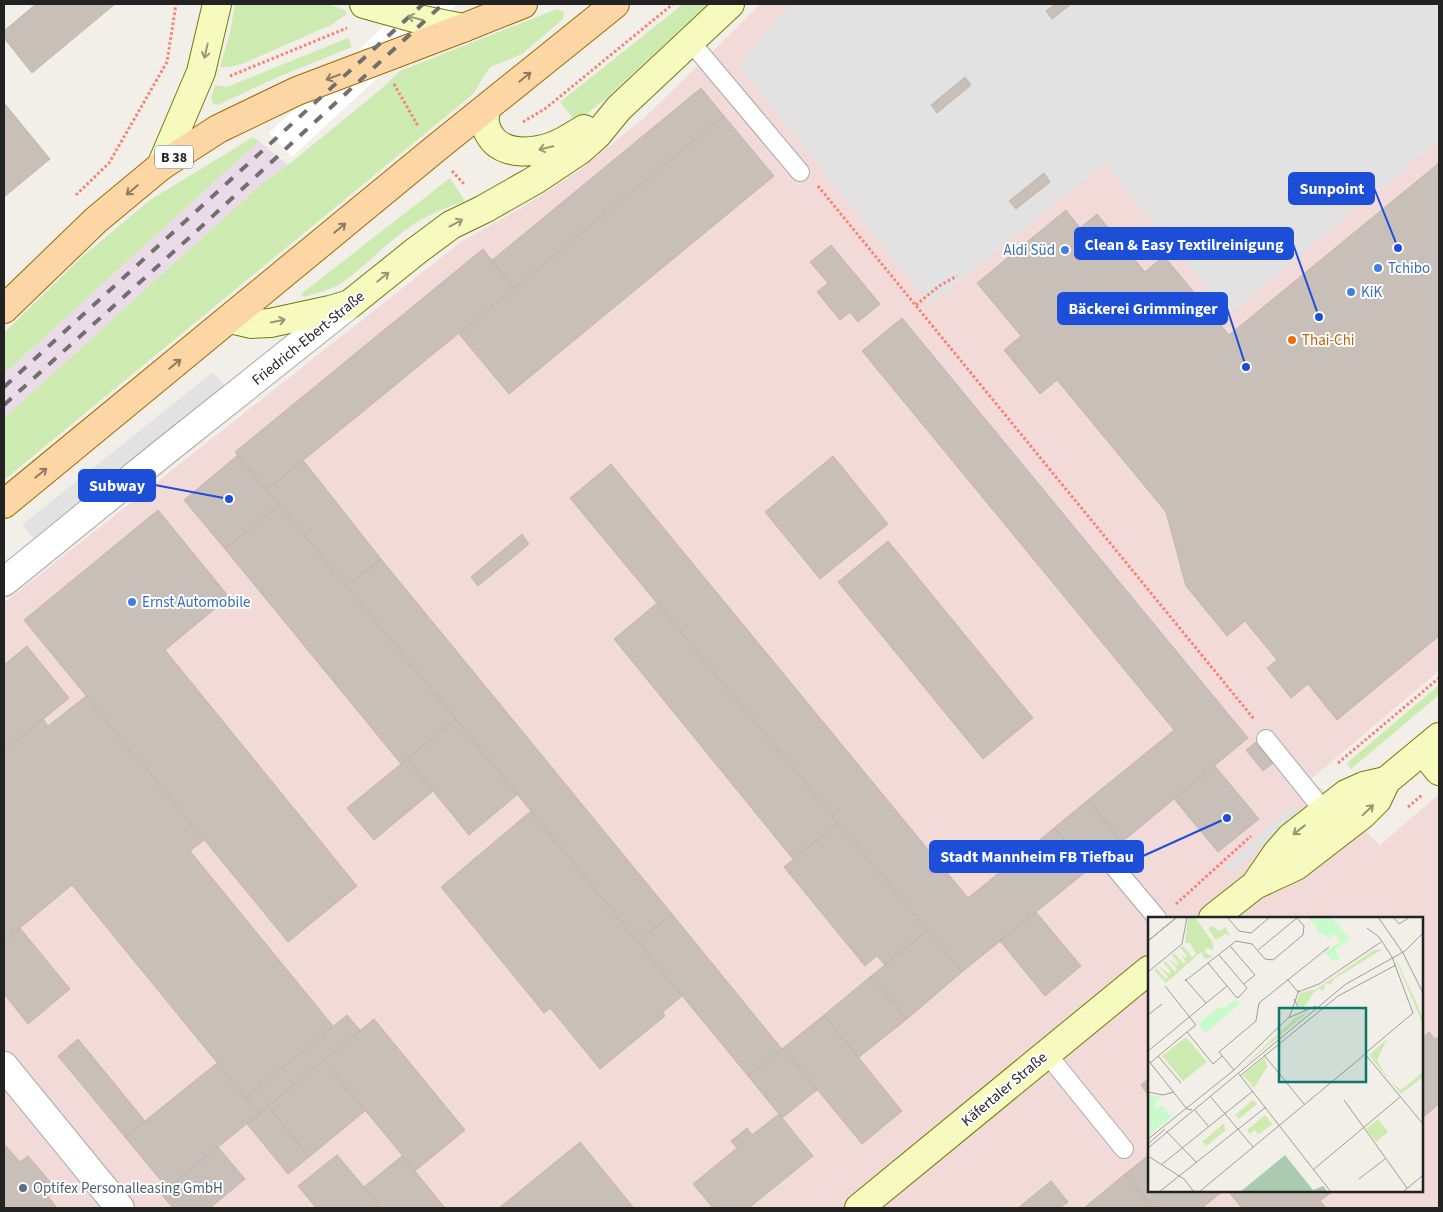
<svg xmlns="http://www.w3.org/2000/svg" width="1443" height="1212" font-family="'Source Sans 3',sans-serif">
	<rect width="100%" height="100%" fill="#f2efe9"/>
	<path fill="#f2dad9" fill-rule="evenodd" d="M760 4H1439V671L1311 779 1380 845 1439 794V1208H4V603L462 241 520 209 581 169 644 118 713 51ZM1149 918H1422V1191H1149Z"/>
	<path fill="#ebdbe8" d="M259 141 288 165 260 185 4 418V374Z"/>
	<path fill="#cdebb0" d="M235 4H330L346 11 347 14 331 25 242 64 230 67H220L230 33Z
		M683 4H708L604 100 576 122 560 102Z
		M557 9 564 12 563 19 522 54 490 67 473 94 4 480V418L260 185 288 165 380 90 400 71Z
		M348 38 352 47 278 77 218 105 213 104 211 99 215 85 227 87Z
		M253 137 259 141 4 374V333L83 256 150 200Z
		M450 178 465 201C448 207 431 213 416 223 389 239 369 264 343 282 332 290 317 293 304 297L301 294Z
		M1439 685V695L1351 769 1347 763Z"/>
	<path fill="#e2e2e2" d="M789 4H1439V140L1229 314 1105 163 931 305 739 65Z
		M213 372 225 386 34 539 22 525Z
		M1295 804 1301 811 1231 873 1225 866Z"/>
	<path fill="#fff" d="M408 4H457L292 157 269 133Z"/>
	<path fill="#c7bfb8" stroke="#c4b6ab" d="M36 4H115L32 73 4 38V31Z
		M1055 4H1071L1052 19 1046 11Z
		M965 77 971 85 937 113 931 105Z
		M701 88 724 116 514 288 491 261Z
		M4 103 50 159 4 197Z
		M724 116 774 176 509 394 459 334Z
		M1439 163V636L1337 720 1308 684 1291 698 1267 668 1277 660 1245 621 1227 636 1186 586 1166 512 1057 380 1040 394 1004 350 1021 336 977 283 1066 210 1080 228 1097 214 1145 272 1164 256 1229 335Z
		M1044 173 1050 182 1016 209 1009 201Z
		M831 245 880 304 858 322 850 312 840 320 817 292 828 283 810 262Z
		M483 249 514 288 267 490 235 452Z
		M902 318 1248 738 1122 842 1088 800 1174 730 862 351Z
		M238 455 279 505 225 549 184 500Z
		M833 456 888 524 820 579 765 512Z
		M303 460 381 559 347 586 267 490Z
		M611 464 968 898 1054 828 1088 870 962 972 570 498Z
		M279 505 456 719 401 764 225 549Z
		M158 510 229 597 165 650 357 886 288 942 24 620Z
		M522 534 529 544 478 586 471 577Z
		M888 541 1033 718 983 759 838 582Z
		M381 559 672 914 638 942 347 586Z
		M657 603 838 823 793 859 614 639Z
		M27 646 69 698 4 751V665Z
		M86 696 204 840 190 851 333 1026 246 1098 72 885 4 941V751L43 719 48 726Z
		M456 719 517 795 469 835 407 759Z
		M1256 742 1273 763 1263 771 1246 750Z
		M407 759 433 791 374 840 347 808Z
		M1215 766 1259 819 1218 852 1174 799Z
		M1088 800 1122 842 1088 870 1054 828Z
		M531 811 682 996 663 1012 665 1016 600 1069 550 1008 544 1013 441 887Z
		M838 823 927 931 885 965 877 956 865 966 784 867Z
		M1036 912 1081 966 1045 996 1000 941Z
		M672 914 782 1049 748 1076 638 942Z
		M20 928 70 989 28 1024 4 994V941Z
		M927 931 962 972 907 1019 871 976Z
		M871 976 907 1019 858 1058 824 1015Z
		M347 1015 360 1030 259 1114 246 1098Z
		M824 1015 902 1111 862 1144 783 1048Z
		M374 1019 465 1130 415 1171 324 1060Z
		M1429 1032 1435 1039 1439 1036V1104L1422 1118V1038Z
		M78 1039 145 1121 125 1137 58 1056Z
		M783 1048 817 1090 782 1118 748 1076Z
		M324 1060 365 1111 309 1157 268 1106Z
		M217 1063 259 1114 167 1188 125 1137Z
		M1149 1078V1096L1141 1085Z
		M268 1106 309 1157 288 1174 247 1124Z
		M779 1114 813 1156 749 1208H713L693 1184 737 1148 731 1141 747 1128 752 1135Z
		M580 1142 634 1208H499Z
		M5 1145 20 1162 28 1156 52 1184 44 1191 57 1208H4V1147Z
		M218 1147 245 1179 210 1208H173L161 1194Z
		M337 1155 364 1187 381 1208H316L298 1186Z
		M1149 1155V1191H1223L1202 1208H1153L1125 1174Z
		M402 1156 415 1171 445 1208H381L364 1187Z
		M1125 1174 1153 1208H1084Z
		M1051 1181 1068 1202 1061 1207 1062 1208H1018Z
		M1228 1191H1333L1320 1201 1326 1208H1242Z"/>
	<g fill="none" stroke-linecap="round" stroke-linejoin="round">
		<g stroke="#a9a9a9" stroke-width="20">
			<path id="lane" d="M690 41 800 172
				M1266 739 1324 811
				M1105 856 1157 918
				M1047 1054 1124 1149"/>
		</g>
		<g stroke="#a9a9a9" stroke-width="30">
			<path id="street" d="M4 582 164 452 350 304
				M4 1066 120 1208"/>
		</g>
		<g stroke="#707d05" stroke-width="30">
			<path id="secondary" d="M364 4 418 19 463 28
				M487 108C483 119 484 127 491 137 504 156 534 153 553 146 564 142 574 135 584 129
				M161 166 201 72 217 4
				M230 319 251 324 270 323 330 310 350 304 416 251 451 225 484 209 535 180 580 150 597 135 619 108 730 4
				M1423 751 1439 771
				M1255 885 1277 853 1291 837 1346 794 1364 786 1386 781 1439 737
				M1213 918 1255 885 1296 866 1362 815 1377 800 1386 781
				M859 1208 1149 970"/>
		</g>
		<g stroke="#a06b00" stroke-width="30">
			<path id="primary" d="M4 309 96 220 161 166 218 129 297 91 463 28 523 4
				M4 504 435 149 615 4"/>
		</g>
		<path stroke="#fa8072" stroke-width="3" stroke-dasharray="2.5 2.5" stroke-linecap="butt" d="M230 76 347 28
			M394 84 418 126
			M523 122 546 108 673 4
			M452 171 465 185
			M818 186 1254 719
			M76 195 109 163 167 62 176 4
			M916 305 939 286 957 276
			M1338 763 1439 678
			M1408 807 1422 795
			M1176 904 1251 836"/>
		<use href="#lane" stroke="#fff" stroke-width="18"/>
		<use href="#street" stroke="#fff" stroke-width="28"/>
		<use href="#secondary" stroke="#f7fabf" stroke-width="28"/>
		<use href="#primary" stroke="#fcd6a4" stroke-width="28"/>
		<path stroke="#707070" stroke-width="4" stroke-dasharray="10 10" stroke-linecap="butt" d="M4 387 423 4
			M4 405 190 237 443 4"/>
	</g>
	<defs><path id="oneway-shaft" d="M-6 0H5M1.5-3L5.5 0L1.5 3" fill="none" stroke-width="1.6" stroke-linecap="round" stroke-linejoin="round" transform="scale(1.25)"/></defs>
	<g stroke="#979978">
		<use href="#oneway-shaft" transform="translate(415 18) rotate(-165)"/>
		<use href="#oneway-shaft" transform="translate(206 51) rotate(103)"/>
		<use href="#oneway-shaft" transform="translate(546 148) rotate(166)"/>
		<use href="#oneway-shaft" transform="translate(456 223) rotate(-28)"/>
		<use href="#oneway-shaft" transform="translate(383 277) rotate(-39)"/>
		<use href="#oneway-shaft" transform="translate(278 321) rotate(-11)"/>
		<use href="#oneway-shaft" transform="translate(1368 810) rotate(-44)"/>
		<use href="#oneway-shaft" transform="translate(1299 830) rotate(142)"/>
	</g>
	<g stroke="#8f7c63">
		<use href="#oneway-shaft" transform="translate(333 77) rotate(159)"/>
		<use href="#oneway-shaft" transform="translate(525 77) rotate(-39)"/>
		<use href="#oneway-shaft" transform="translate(132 190) rotate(140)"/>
		<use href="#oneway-shaft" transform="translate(340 228) rotate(-40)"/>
		<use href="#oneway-shaft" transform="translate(175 364) rotate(-39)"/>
		<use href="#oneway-shaft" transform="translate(41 473) rotate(-39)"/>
	</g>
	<g fill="#3f7fe0" stroke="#fff" stroke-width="2">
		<circle cx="1065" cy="250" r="5"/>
		<circle cx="1378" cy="268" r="5"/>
		<circle cx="1351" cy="292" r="5"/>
		<circle cx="132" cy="602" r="5"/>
	</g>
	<circle fill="#e8710a" stroke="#fff" stroke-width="2" cx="1292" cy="340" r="5"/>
	<circle fill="#5c6f8a" stroke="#fff" stroke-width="2" cx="23" cy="1188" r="5"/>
	<g text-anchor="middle" stroke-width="4" stroke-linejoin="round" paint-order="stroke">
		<rect fill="#fff" stroke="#646464" stroke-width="1" x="155" y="145.5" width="38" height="23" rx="4"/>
		<g font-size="14" font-weight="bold" fill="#222">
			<text x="174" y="162">B 38</text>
		</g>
		<g font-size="15" fill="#366cbe" stroke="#fff" text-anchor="start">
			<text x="1055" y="255" text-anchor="end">Aldi Süd</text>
			<text x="1388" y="273">Tchibo</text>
			<text x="1361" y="297">KiK</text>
			<text x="142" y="607">Ernst Automobile</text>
		</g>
		<g font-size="15" fill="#222" stroke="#fff">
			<text transform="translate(308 338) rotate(-39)" y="5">Friedrich-Ebert-Straße</text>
			<text transform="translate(1004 1089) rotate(-40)" y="5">Käfertaler Straße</text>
		</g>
		<g font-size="15" fill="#c56008" stroke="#fff" text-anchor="start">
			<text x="1302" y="345">Thai-Chi</text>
		</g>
		<g font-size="15" fill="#4e5e75" stroke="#fff" text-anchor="start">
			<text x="33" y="1193">Optifex Personalleasing GmbH</text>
		</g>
	</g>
	<g transform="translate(1148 917)">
		<rect width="275" height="275" fill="#f2efe9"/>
		<path d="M40 0H47L65 26V33L59 31 56 35 65 40 57 42 53 35 18 66 6 53 8 51 18 62 20 60 11 49 21 57 23 55 15 45 17 44 27 55 29 52 20 41 28 48 31 47 24 38 26 36 36 47 38 45 32 36 37 41 39 39 32 31 35 29 44 40 48 37 42 26H37ZM64 9 72 14 78 10 82 19 77 17 68 23 60 12ZM235 32 186 62 182 68 180 66 175 69 177 71 174 74 172 71 166 75 157 89 152 90 148 85 152 76 168 72 226 33ZM246 39 250 46 269 87 275 101V108ZM164 92 92 152 146 102ZM38 120 59 145 35 164 14 139ZM239 122 229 143 240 162 221 138ZM116 141 120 149 106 171 95 158ZM275 155V160L253 177 242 164 253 173ZM105 183 109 187 91 202 87 198ZM117 198 124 207 110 218 107 213 102 217 99 213ZM230 202 240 215 228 225 218 212ZM76 206 77 214 58 229 54 225Z" fill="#cdebb0"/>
		<path d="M137 238 165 273 175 269 180 275H92Z" fill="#aacbaf"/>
		<path d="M159 0H183L202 22 187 33 192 41 186 45 176 35 193 25 186 17 180 22 175 16 171 19 168 8ZM88 82 92 87 57 116 50 107 72 89 75 92ZM0 177 13 180 6 188 9 192 14 188 24 200 0 218Z" fill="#c8facc"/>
		<path fill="none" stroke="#9f9d99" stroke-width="1" d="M79 0 91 14 103 16 122 0M230 0 255 36 275 76M245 0 251 7 262 0M0 24 29 0M0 24 29 0M82 29 107 58 96 67M110 33 149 1M60 46 89 81 92 79 99 71 71 38M0 55 34 27 39 0M37 62 58 86M139 62 150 75M37 64 88 24 104 27 117 42 125 43 155 18 156 9 148 0M17 69 48 108 39 115M150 75 171 67 233 25M146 82 150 90 158 93M0 98 14 87M141 101 151 73M0 134 79 69M217 137 275 207M116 138 156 187M10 139 33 166M214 139 265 96 244 40 231 20 219 11M0 143 39 192 44 193M2 146 39 115 65 147 74 139M86 153 71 135 108 104 111 86 181 30M91 157 183 275M92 159 190 79 248 48M0 175 15 178 26 175M62 179 105 230M196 183 259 271M46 192 61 210M18 214 49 246M0 222 86 153 140 101 168 89M0 227 17 212M0 231 198 67 257 34 275 16M0 239 36 262 46 275M13 248 105 174M165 253 252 180M211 262 237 242M11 275 118 190M51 275 215 139M255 275 275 258"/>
		<path fill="#0f766e" fill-opacity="0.15" stroke="#0f766e" stroke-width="2.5" d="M131 91H218V165H131Z"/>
		<rect width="275" height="275" fill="none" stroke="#222" stroke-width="2.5"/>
	</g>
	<path fill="none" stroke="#1d4ed8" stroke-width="2" d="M1398 248L1374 188M1319 317L1293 244M1246 367L1227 308M229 499L155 485M1227 818L1143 856"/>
	<g fill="#1d4ed8" stroke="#fff" stroke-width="2">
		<circle cx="1398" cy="248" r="5"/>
		<circle cx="1319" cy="317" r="5"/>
		<circle cx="1246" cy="367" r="5"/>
		<circle cx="229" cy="499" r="5"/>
		<circle cx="1227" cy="818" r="5"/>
	</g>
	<g fill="#1d4ed8" stroke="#1d4ed8" stroke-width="2">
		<rect x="1289" y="173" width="85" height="31" rx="5"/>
		<rect x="1075" y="228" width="218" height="31" rx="5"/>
		<rect x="1058" y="293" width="169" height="31" rx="5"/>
		<rect x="79" y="470" width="76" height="31" rx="5"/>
		<rect x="930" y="841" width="213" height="31" rx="5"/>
	</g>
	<g font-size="16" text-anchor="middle" font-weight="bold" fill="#fff">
		<text x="1332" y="194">Sunpoint</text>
		<text x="1184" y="250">Clean &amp; Easy Textilreinigung</text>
		<text x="1143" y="314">Bäckerei Grimminger</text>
		<text x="117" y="491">Subway</text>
		<text x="1037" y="862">Stadt Mannheim FB Tiefbau</text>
	</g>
	<rect width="1443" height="1212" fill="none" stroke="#222222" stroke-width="10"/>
</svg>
